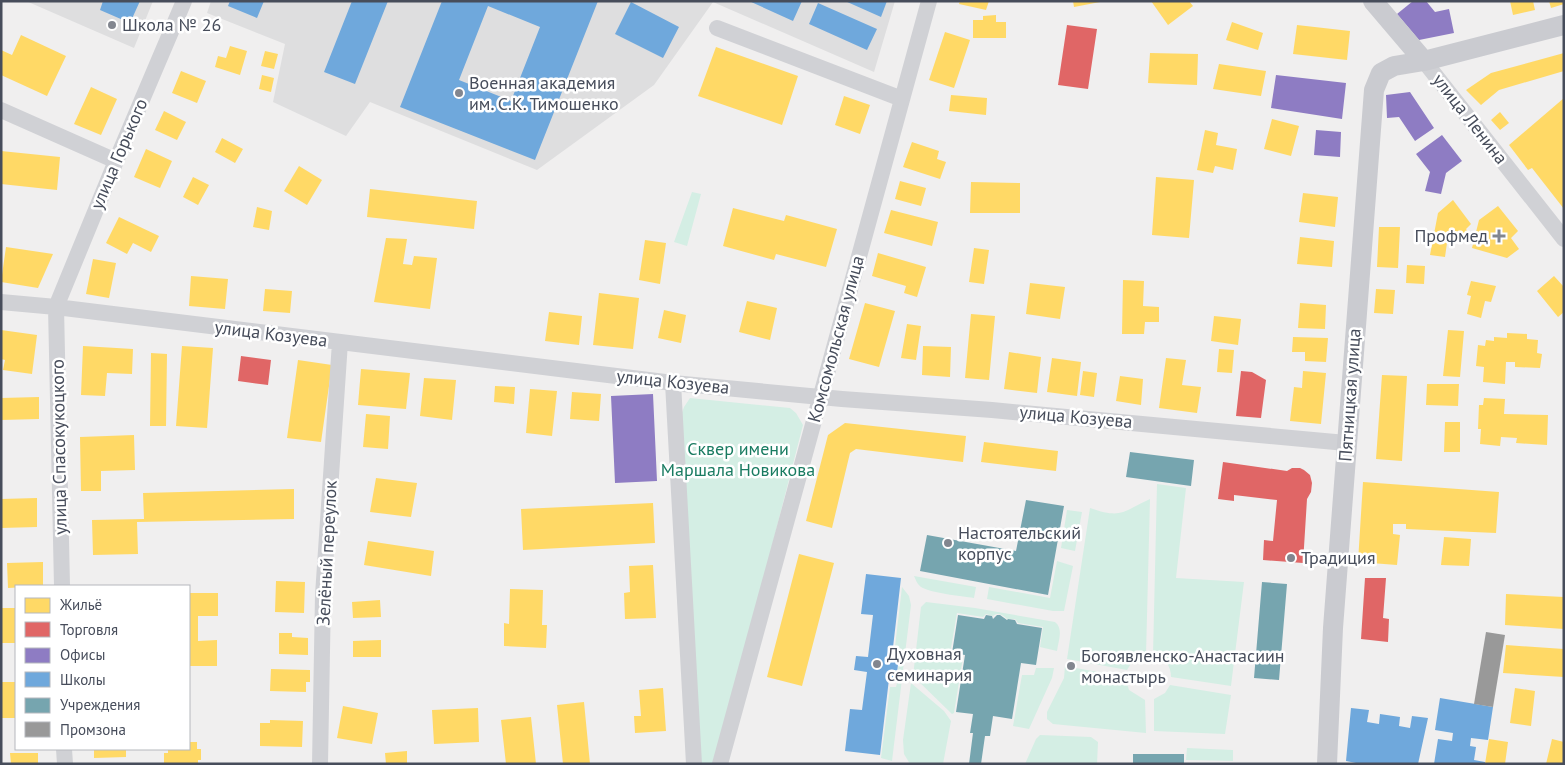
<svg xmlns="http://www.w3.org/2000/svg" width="1565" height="765" font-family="'PT Sans',sans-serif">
	<rect width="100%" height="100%" fill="#f0efef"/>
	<path fill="#dededf" d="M26 1H153L134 48Z
		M211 1H895L874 72 713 2 654 85 537 170 370 102 346 136 273 102 285 44 207 13Z"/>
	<path fill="#d4eee4" d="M692 192 701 194 687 246 674 242Z
		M690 398 790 408 796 413 803 425 716 764H699L681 415 684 407Z
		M1157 484 1186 488 1176 578 1244 582 1231 686 1171 677C1171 666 1165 657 1153 655Z
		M1150 499 1146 655 1133 660 1127 670 1067 659 1090 508C1122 519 1122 512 1150 499Z
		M1067 510 1082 512 1075 551 1061 548Z
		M1057 561 1073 566 1064 611H1053L987 599 989 587 1050 598Z
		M914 576 976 587 974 598C961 596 930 593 921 587 917 584 916 580 914 576Z
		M902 587 909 596 911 605 903 670H898L900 656 894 655Z
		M926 602 975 608 1055 622C1064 629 1058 642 1057 651L1040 647 1043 627 1018 623 1015 619H1007C1003 615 998 612 993 616L986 614 983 617 957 613 950 654 963 657 954 713 952 714 913 676 921 607Z
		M1065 666 1125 677 1129 690 1145 700 1146 733 1053 724 1047 719V712L1064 678Z
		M1036 668H1054L1052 678 1029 729 1013 726 1022 675H1034Z
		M898 679H902L892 761 881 758 890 687H896Z
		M911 683 944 711 951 721 943 764H910L904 754 903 740Z
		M1170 685 1231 695 1225 734 1154 731V699L1165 693Z
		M1040 735 1091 737 1098 742 1097 764H1025L1036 739Z
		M1187 748 1233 750V761L1186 760Z"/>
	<path fill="#ffd966" d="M960 1H989L986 10 959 4Z
		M1073 1H1100V2L1074 7Z
		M1151 1H1189L1193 6 1168 25Z
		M1510 1H1533L1535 10 1513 15Z
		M1549 1H1564V4L1551 8Z
		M996 15V22H1006V38H973V20H983V16Z
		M1232 22 1263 33 1258 50 1226 40Z
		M1297 25 1350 31 1347 60 1293 54Z
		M945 32 970 40 954 88 929 80Z
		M21 35 66 56 47 96 1 75V50L12 55Z
		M230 46 247 51 240 75 215 67 218 56 226 58Z
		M716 47 798 76 782 125 698 96Z
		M265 51 278 54 274 69 261 66Z
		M1150 53 1198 54 1197 85 1148 83Z
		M1564 53V71L1499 90 1481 105 1466 90 1491 73Z
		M1219 64 1266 71 1261 96 1213 89Z
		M181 71 206 81 197 103 172 93Z
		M262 75 274 78 271 92 259 89Z
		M91 87 117 99 101 135 74 124Z
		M951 95 987 98 986 115 949 111Z
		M844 96 870 105 860 134 835 125Z
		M1564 98V209L1532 168 1528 170 1509 145Z
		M164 111 186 122 177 140 155 130Z
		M1500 112 1509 123 1500 130 1491 120Z
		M1272 119 1299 126 1291 156 1264 149Z
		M1205 130 1218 133 1216 145 1237 149 1233 170 1215 166 1213 173 1197 170Z
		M222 138 243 149 235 163 215 152Z
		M912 142 939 151 937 159 946 162 940 179 903 167Z
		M146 149 172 161 160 188 134 177Z
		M1 151 60 157 57 190 1 184Z
		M299 166 322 180 307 205 284 191Z
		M193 177 209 185 198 205 183 197Z
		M1156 177 1194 180 1189 238 1152 235Z
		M900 181 926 188 921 206 895 199Z
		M971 182 1020 183V213H970Z
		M370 189 477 201 474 229 367 217Z
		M1303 193 1338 197 1335 227 1299 222Z
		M1453 200 1471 224 1466 229 1468 232 1459 241 1451 238 1447 243 1445 257 1430 255 1438 213Z
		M1498 206 1518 231 1511 238 1519 249 1507 258 1472 248 1479 220Z
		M257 207 272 211 269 230 253 227Z
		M733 208 784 221 786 215 837 229 826 267 776 254 774 260 723 246Z
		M891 210 938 222 932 246 884 233Z
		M119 217 159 236 151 252 133 243 127 254 106 243Z
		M1379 227H1400L1398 268 1377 267Z
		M1300 237 1334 241 1332 267 1297 264Z
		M386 238 407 239 403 264 412 265 414 256 437 258 430 309 374 302Z
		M645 240 666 243 660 284 639 280Z
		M6 247 53 254 38 288 1 282Z
		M974 248 989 250 984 284 969 282Z
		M878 253 926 267 917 297 904 293 906 286 872 276Z
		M93 259 116 263 109 298 86 294Z
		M1407 265 1425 266 1424 284 1406 283Z
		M191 276 228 279 225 309 189 306Z
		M1554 276 1564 287V312L1558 317 1537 291Z
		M1123 280 1144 281 1143 306 1159 307V322H1145L1144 334H1122Z
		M1471 281 1496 286 1491 302 1485 301 1481 318 1467 314 1471 296 1467 295Z
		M1030 283 1065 287 1060 319 1026 314Z
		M265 289 292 291 290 313 263 311Z
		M1376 289 1395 290 1393 314 1374 313Z
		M599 293 639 298 633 349 593 345Z
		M747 301 777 308 770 340 739 332Z
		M865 303 895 311 879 367 849 359Z
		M1300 303 1326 305 1325 329 1298 328Z
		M664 310 686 315 681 343 658 338Z
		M549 312 582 316 579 345 545 341Z
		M971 314 995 316 989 380 965 378Z
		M1214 316 1241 319 1238 345 1211 341Z
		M907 324 921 326 916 360 901 358Z
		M1 330 37 335 32 374 3 370 5 360 1 359Z
		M1448 330 1464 331 1460 377 1443 376Z
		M1507 333 1527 334V339L1538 340 1537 353 1542 354 1540 368 1515 367V362H1506L1505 384 1483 382 1484 367 1476 366 1478 345 1485 346 1486 340 1494 341V337L1507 338Z
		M1293 337 1328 338 1326 362 1305 361V352H1292Z
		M83 346 133 349 132 374 107 373 105 396 81 395Z
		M182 346 213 348 207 428 176 426Z
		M923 346 951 347 950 377 922 375Z
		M1219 349 1234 350 1232 373 1217 372Z
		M1009 352 1041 357 1037 393 1004 389Z
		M151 353 167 354 166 426H150Z
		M1052 358 1081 362 1077 396 1047 392Z
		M1166 358 1186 360 1182 385 1201 387 1197 413 1159 408Z
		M298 360 332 365 321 442 287 438Z
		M361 369 410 373 406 409 358 405Z
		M1083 371 1097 373 1094 397 1080 395Z
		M1303 371 1326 373 1321 424 1290 421 1294 387 1302 388Z
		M1382 375 1407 376 1402 461 1376 459Z
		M1120 376 1143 379 1141 405 1116 401Z
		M424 378 456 380 452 420 420 416Z
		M1427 384H1459L1458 406 1426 405Z
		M495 386 515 387 514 404 494 402Z
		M530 389 557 391 552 436 526 433Z
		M572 392 601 394 599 421 570 419Z
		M39 397V419L1 420V398Z
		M1484 398 1505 399 1504 414 1548 415 1547 445 1516 443 1517 438 1501 437 1500 446 1480 444 1481 429H1478L1479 405H1483Z
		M366 414 390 416 388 449 363 447Z
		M1445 422H1460V452H1444Z
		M845 423 966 436 963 462 856 449 850 453 832 528 806 521 828 435Z
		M134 435 135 470 101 471V491H81L80 437Z
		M984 442 1058 451 1056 471 981 462Z
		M376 478 417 483 411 517 370 512Z
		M1363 482 1499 492 1496 533 1406 529V524H1393V534L1400 535 1397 565 1358 562Z
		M294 489V519L137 522 138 554 93 555 92 520 144 519 143 493Z
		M37 498V527L1 528V499Z
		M653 503 655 543 523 550 521 509Z
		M1444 537 1471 539 1469 566 1441 565Z
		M368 541 434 551 431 576 364 565Z
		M799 554 834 563 802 686 767 677Z
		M43 562V586L8 588 7 563Z
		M653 565 656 618 625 619 624 593 630 592 629 566Z
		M276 581 305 582 304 613 275 612Z
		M510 589 543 590 542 625H547L546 648 504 646V623L509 624Z
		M189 593H218V616H198V641L217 640V666H189Z
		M1506 594 1564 597V629L1505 625Z
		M380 600 381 617 353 618 352 602Z
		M1 608H16V643H1Z
		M279 633H292V637L308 638V655L279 654Z
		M381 640V657H353V641Z
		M1506 645 1564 649V677L1503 673Z
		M271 669 310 670V682H306V692L270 691Z
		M1 682H16V718H1Z
		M663 688 666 731 635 733 634 716H641L639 690Z
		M1515 688 1535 691 1531 726 1510 723Z
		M584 702 590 764H563L557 705Z
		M343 706 378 713 372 744 337 738Z
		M478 708 479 742 434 744 432 710Z
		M531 717 536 764H506L501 720Z
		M270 720 303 721 302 747 260 746V723H270Z
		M1489 739 1508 742 1505 764H1485Z
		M1552 739 1564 742V764H1546Z
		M189 742H197V749H201V760H198V764H164V753H168V749H189Z
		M94 749H126V757L94 758Z
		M407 751V764H386L385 753Z
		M10 753H38V764H11Z"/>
	<path fill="#e06666" d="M1067 25 1097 29 1088 89 1058 85Z
		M241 356 271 360 268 385 238 381Z
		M1241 371 1252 372 1266 380 1261 418 1236 416Z
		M1223 462 1287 471 1292 468H1300L1304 470 1310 475 1312 483 1311 492 1307 499 1303 563 1263 560 1264 540 1273 541 1277 500 1234 495V501L1218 499Z
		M1365 578H1386L1383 618 1389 619 1388 642 1361 639Z"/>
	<path fill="#8e7cc3" d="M1413 1H1426L1435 12 1449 9 1454 33 1419 40 1397 14Z
		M1276 75 1346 83 1342 119 1271 108Z
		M1410 92 1434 128 1415 141 1399 117 1387 118 1386 95Z
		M1316 130 1341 132 1340 157 1314 155Z
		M1442 135 1462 161 1446 173 1441 194 1425 191 1430 172 1416 154Z
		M653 394 657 481 615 483 611 396Z"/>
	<path fill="#6fa8dc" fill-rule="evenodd" d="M103 1H140L130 23 100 10Z
		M230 1H264L257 18 228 6Z
		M352 1H388L355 84 324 72Z
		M442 1H598L535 160 400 107ZM488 6 540 27 511 101 459 80Z
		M749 1H802L793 21Z
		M845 1H887L881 17Z
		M631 2 679 27 663 58 615 34Z
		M818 3 877 29 867 50 809 24Z
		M866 574 901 578 892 656 899 657 896 680 889 679 880 755 845 751 850 709 862 710 867 672 854 670 856 656 868 657 873 615 861 614Z
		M1440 698 1493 707 1488 740 1471 738 1470 746 1476 747 1474 760 1485 762V764H1434L1438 739 1452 741 1453 733 1435 730Z
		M1351 708 1369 710 1367 722 1379 724 1380 714 1400 717 1399 726 1410 728 1412 716 1428 718 1418 764H1361L1346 761Z"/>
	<path fill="#76a5af" d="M1130 452 1194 460 1191 486 1126 477Z
		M1026 500 1064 506 1048 595 920 571 927 535 1016 551Z
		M1262 582 1287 584 1279 680 1254 678Z
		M958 615 984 619 986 615 992 616 993 619 997 615H1000L1007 620 1008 619 1015 620 1017 624 1042 628 1036 665 1021 663 1012 719 993 716 990 736H985L981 764H969L973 733H970L973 714 956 712 965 655 952 653Z
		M1133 754H1184V764H1133Z"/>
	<path fill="#999" d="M1486 632 1505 635 1493 707 1474 704Z"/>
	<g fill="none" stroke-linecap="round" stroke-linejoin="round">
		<path stroke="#d0d1d5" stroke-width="16" d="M717 28 902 99
			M1424 61 1564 239
			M1 110 116 161
			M1 302 56 307 673 383 842 399 992 410 1346 443
			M673 383 694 764
			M62 586 56 307 116 161 184 1
			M64 749 65 764
			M320 764 323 595 340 342
			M720 764 929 1"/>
		<path stroke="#cacbd0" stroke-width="20" d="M1373 1 1424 61
			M1327 764 1333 628 1374 90 1381 73 1394 66 1424 61 1564 25"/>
	</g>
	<g fill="#82868f" stroke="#fff" stroke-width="2">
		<circle cx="112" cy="25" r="5"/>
		<circle cx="459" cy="93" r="5"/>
		<path d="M1496.5 228.5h5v5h5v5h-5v5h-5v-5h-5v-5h5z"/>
		<circle cx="948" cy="543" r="5"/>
		<circle cx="1291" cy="558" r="5"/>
		<circle cx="877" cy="664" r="5"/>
		<circle cx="1071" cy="666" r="5"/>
	</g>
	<g text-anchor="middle" stroke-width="5" stroke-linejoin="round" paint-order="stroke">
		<g font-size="18" fill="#474d5b" stroke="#fff" text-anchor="start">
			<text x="122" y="31">Школа № 26</text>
			<text x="469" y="89">Военная академия<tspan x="469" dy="21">им. С.К. Тимошенко</tspan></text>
			<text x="1488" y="242" text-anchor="end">Профмед</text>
			<text x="958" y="539">Настоятельский<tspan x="958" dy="21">корпус</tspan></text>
			<text x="1301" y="564">Традиция</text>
			<text x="887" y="660">Духовная<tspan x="887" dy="21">семинария</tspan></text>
			<text x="1081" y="662">Богоявленско-Анастасиин<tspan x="1081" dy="21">монастырь</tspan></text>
		</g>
		<g font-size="18" fill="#474d5b" stroke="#fff">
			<text transform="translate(1470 119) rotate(52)" y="6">улица Ленина</text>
			<text transform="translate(119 154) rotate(-67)" y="6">улица Горького</text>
			<text transform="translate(271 334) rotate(7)" y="6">улица Козуева</text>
			<text transform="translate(836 339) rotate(-75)" y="6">Комсомольская улица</text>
			<text transform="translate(673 382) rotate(6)" y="6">улица Козуева</text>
			<text transform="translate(1350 395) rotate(-86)" y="6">Пятницкая улица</text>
			<text transform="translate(1076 417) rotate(5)" y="6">улица Козуева</text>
			<text transform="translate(59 447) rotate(-91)" y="6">улица Спасокукоцкого</text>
			<text transform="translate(327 553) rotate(-87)" y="6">Зелёный переулок</text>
		</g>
		<g font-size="18" fill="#197b61" stroke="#fff">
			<text x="738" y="455">Сквер имени<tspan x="738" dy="21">Маршала Новикова</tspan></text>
		</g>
	</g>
	<rect width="1565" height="765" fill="none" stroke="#474d5b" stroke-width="5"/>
	<rect x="15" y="585" width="175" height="165" fill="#ffffff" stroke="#b5b8bd"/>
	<rect x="25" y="598" width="25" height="15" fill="#ffd966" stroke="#b5b8bd"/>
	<text x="60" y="610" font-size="15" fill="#474d5b">Жильё</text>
	<rect x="25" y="622" width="25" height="15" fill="#e06666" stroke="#b5b8bd"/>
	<text x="60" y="635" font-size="15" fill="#474d5b">Торговля</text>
	<rect x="25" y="648" width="25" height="15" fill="#8e7cc3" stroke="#b5b8bd"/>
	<text x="60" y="660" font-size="15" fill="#474d5b">Офисы</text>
	<rect x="25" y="672" width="25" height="15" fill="#6fa8dc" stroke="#b5b8bd"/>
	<text x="60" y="685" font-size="15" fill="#474d5b">Школы</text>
	<rect x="25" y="698" width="25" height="15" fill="#76a5af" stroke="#b5b8bd"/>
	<text x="60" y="710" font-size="15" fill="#474d5b">Учреждения</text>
	<rect x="25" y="722" width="25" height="15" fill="#999999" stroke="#b5b8bd"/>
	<text x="60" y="735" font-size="15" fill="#474d5b">Промзона</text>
</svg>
